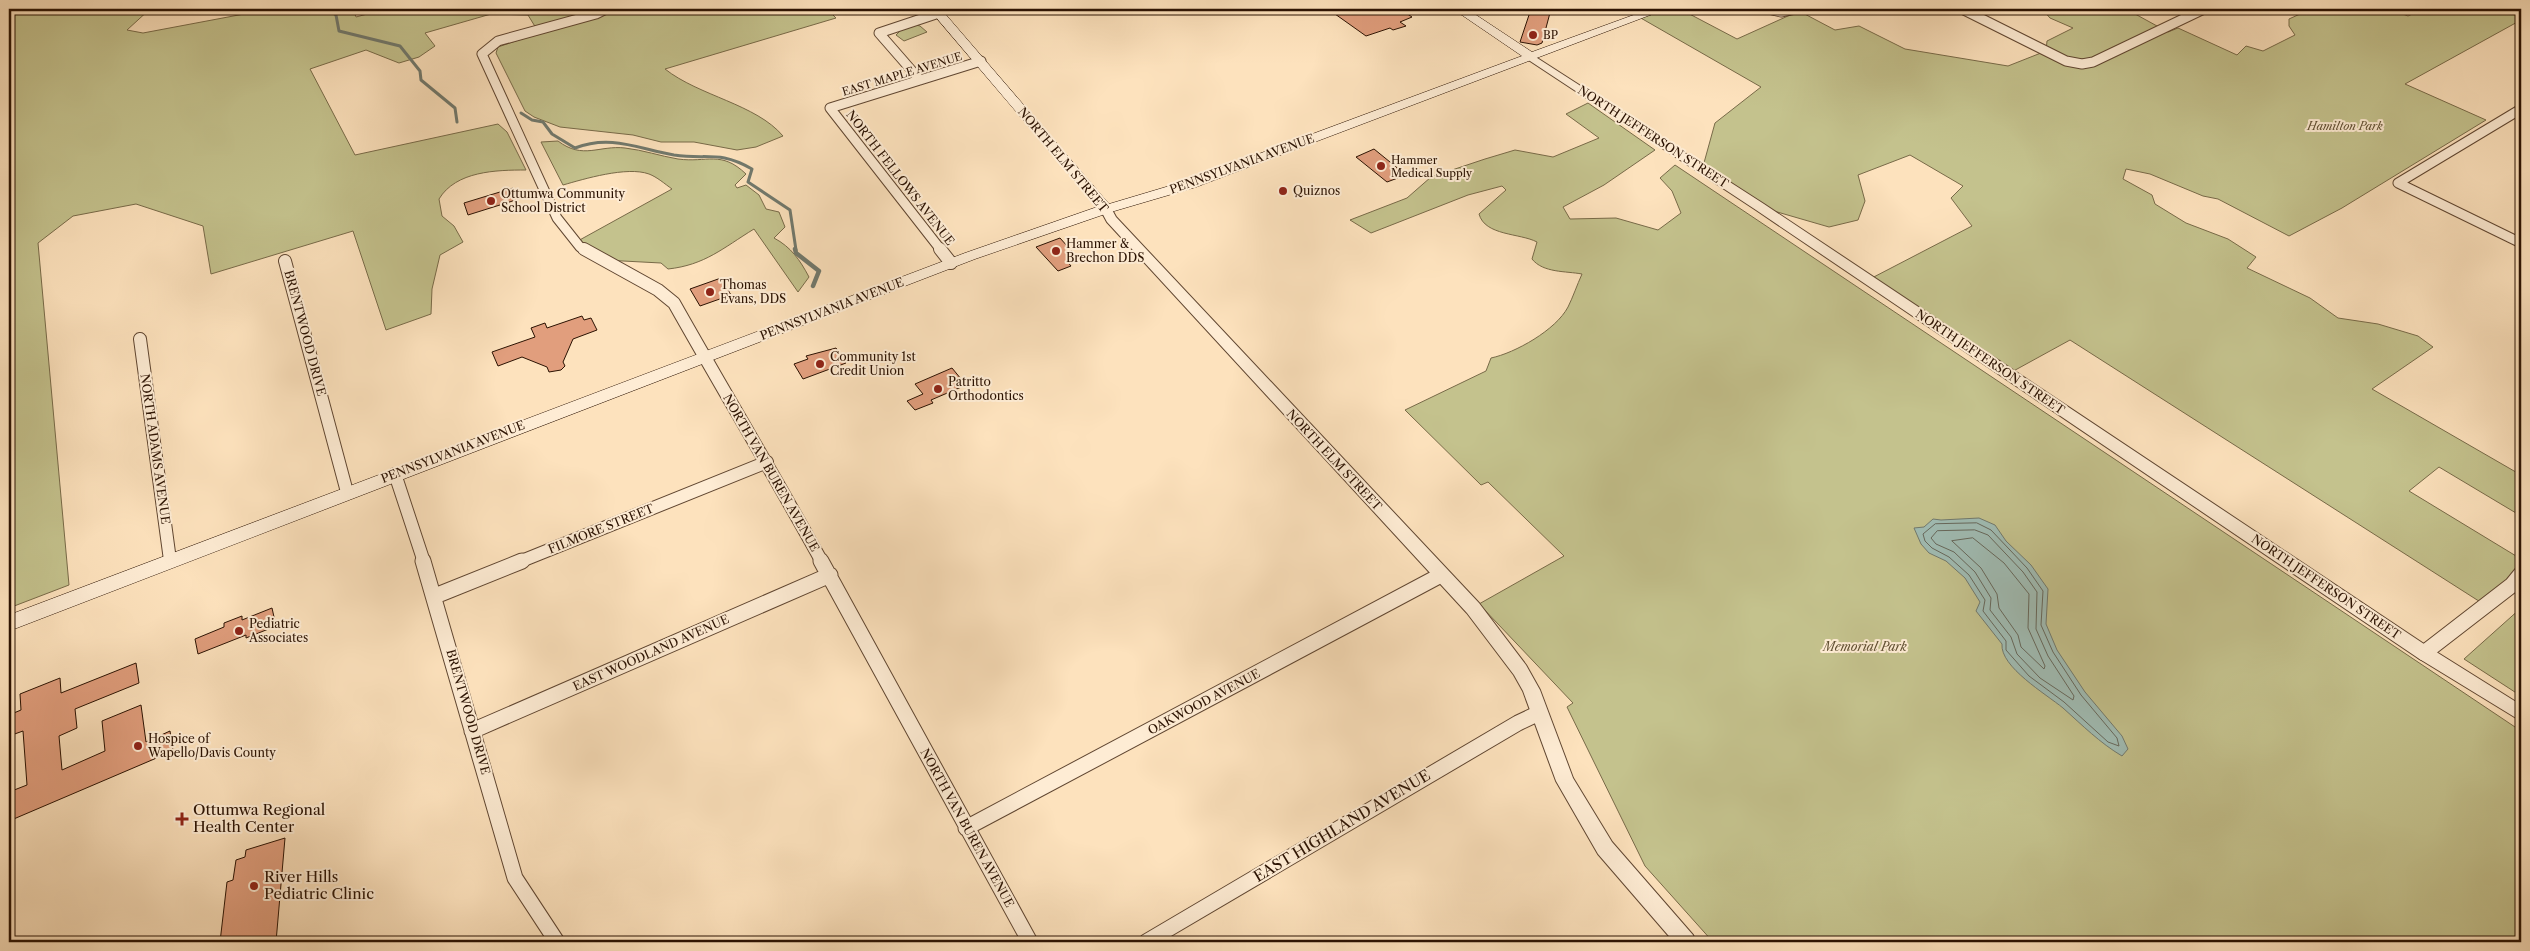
<svg xmlns="http://www.w3.org/2000/svg" width="2530" height="951" font-family="'Libre Caslon Text',serif">
	<rect width="100%" height="100%" fill="#fde2bd"/>
	<filter id="stains"><feTurbulence type="fractalNoise" baseFrequency=".004" numOctaves="4"/><feColorMatrix values="0 0 0 0 .2 0 0 0 0 .09 0 0 0 0 .02 0 0 0 .5 -.17"/></filter>
	<radialGradient id="worn" r=".72"><stop offset=".6" stop-color="#630" stop-opacity="0"/><stop offset="1" stop-color="#630" stop-opacity=".3"/></radialGradient>
	<path fill="#c4c28d" stroke="#786a48" d="M9 9H150L127 30 143 33 244 14 251 9H353L356 17 386 9H827L836 18 665 69C699 96 756 104 783 136L756 147 737 150 694 142H661L633 135 560 127 534 117 525 111 496 53 498 47 539 33 528 15 491 14 425 33 435 46 419 57 399 63 366 50 310 69 355 155 498 124 507 132 526 170C496 170 456 171 439 199L442 216 454 226 463 242 440 255 432 289 431 314 386 330 353 231 211 274 203 226 136 204 73 216 38 243 69 585 9 608Z
		M1660 9H1680L1737 39 1799 11 1835 30 1859 26 1905 49 2008 66 2046 51 2047 41 2073 28 2050 18 2042 9H2126L2168 32 2178 28 2237 55 2246 46 2263 51 2295 35 2289 26V19L2311 9H2330L2343 13 2355 9H2390L2408 16 2423 9H2502L2521 17V20L2405 84 2486 120 2342 208 2289 236 2218 199 2203 196 2150 174 2126 169 2123 179 2152 195 2155 204 2186 223 2228 239 2256 257 2247 268 2310 298 2338 318 2378 324 2418 336 2433 347 2372 389 2521 475V516L2439 467 2409 491 2521 559V574L2485 605 2070 340 2008 374 1868 280 1972 226 1951 198 1963 186 1910 155 1858 175 1865 201 1858 220 1829 227 1760 207 1702 170 1715 123 1761 87 1639 17Z
		M916 25 920 26 927 32 904 41 896 35 902 29Z
		M1588 103 1655 150 1604 185 1563 207 1570 219 1616 218 1658 230 1681 213 1672 191 1660 178 1675 165 2521 731V942H1713L1645 866 1567 707 1573 703 1479 604 1564 556 1488 482 1481 485 1405 410 1486 371 1491 358C1515 353 1556 330 1568 307 1573 297 1577 285 1582 274 1566 271 1543 273 1532 259L1537 242C1520 233 1485 236 1479 214L1506 190 1502 186 1468 195 1371 233 1350 220 1407 198 1431 177 1485 159 1515 150 1553 157 1599 138 1566 114Z
		M558 141C583 160 599 145 625 148 643 150 660 156 678 159 707 163 721 150 746 174L735 185 737 188 746 185 759 195 766 209 779 212 785 227 774 238C791 247 800 260 809 277L798 292 754 229C723 248 705 265 668 269L661 263 604 260 576 242 672 189C665 184 657 177 649 174 627 166 584 179 563 185L541 142Z
		M2521 608V696L2464 659Z"/>
	<path fill="#a0bdb5" stroke="#71796d" d="M1979 518 1995 525 2006 541 2031 565 2048 589 2046 624 2057 650 2085 692 2122 736 2128 749 2122 756C2100 743 2082 725 2063 708 2046 694 2000 667 2002 644L1976 611 1980 602 1965 578 1946 561 1929 553 1921 544 1914 528 1924 527 1933 519 1941 520Z"/>
	<g fill="none" stroke-linecap="round" stroke-linejoin="round">
		<path stroke="#66685c" stroke-width="1" d="M1977 523 1991 530 2027 568 2043 591 2041 625 2053 652 2081 695 2117 738 2119 746 2108 742 2064 702 2029 676 2006 650V641L1983 611 1985 600 1969 575 1949 557 1932 548 1925 541 1923 534 1935 524Z
			M1975 530 1988 535 2023 572 2037 592 2036 629 2048 656 2074 696 2073 700 2040 678 2017 654 2011 637 1990 610 1991 598 1975 572 1954 552 1936 544 1931 538 1937 531Z
			M1973 538 2004 563 2029 594 2028 628 2045 666 2044 669 2021 647 2018 635 1999 608 1997 594 1981 568 1952 541Z"/>
		<path stroke="#71796d" stroke-width="3" d="M328 9 336 15 339 31 400 46 420 71 421 80 455 108 457 122
			M521 113 532 120 543 122 552 134 575 148C611 134 639 149 674 155 708 160 718 150 752 169L748 182 790 210 796 250"/>
		<path stroke="#71796d" stroke-width="4.5" d="M795 249 796 253 819 271 813 286"/>
	</g>
	<path fill="#e19e7d" stroke="#2b1202" d="M1328 9H1400L1412 17 1400 22 1406 26 1393 30 1390 28 1366 36Z
		M1531 9H1551L1542 43 1537 45 1520 42Z
		M1374 149 1406 175 1387 182 1356 157Z
		M513 188 519 199 468 215 464 203Z
		M1060 238 1076 256 1066 260 1071 266 1058 271 1036 247Z
		M721 278 731 295 700 306 690 289Z
		M582 316 584 320 591 318 597 330 573 339 563 362 565 366 561 370 549 372 547 367 522 357 498 366 492 352 535 337 531 328 545 323 547 328Z
		M836 348 846 363 803 379 794 364 808 359 806 356Z
		M952 368 966 385 931 400 933 403 915 410 907 401 923 394 915 384Z
		M272 608 276 626 246 638V635L198 654 195 639 224 627V623L242 616V620Z
		M136 663 139 683 75 709 77 728 59 736 62 770 105 751 102 721 141 705 146 742 170 731 173 751 9 821V792L27 785 23 731 9 736V715L21 710 20 694 60 678 61 693Z
		M285 838 276 942H220L227 882 233 880 236 860 245 857 246 850Z"/>
	<g fill="none" stroke-linecap="round" stroke-linejoin="round">
		<g stroke="#604631" stroke-width="11">
			<path id="minor-far2" d="M1768 9 1781 12 1795 9
				M1962 9 2066 61 2082 64 2093 62 2204 9
				M920 80 879 33 939 13
				M2398 183 2521 109
				M2398 183 2521 243
				M586 250 580 247 557 218 482 54 498 41 596 14 606 9
				M941 250 830 108 981 61"/>
		</g>
		<g stroke="#604631" stroke-width="14">
			<path id="minor-far1" d="M584 249 658 290 674 303C723 390 774 475 822 562
				M940 249 951 263
				M285 261 347 492
				M140 339 170 560
				M395 474 424 562
				M519 562 767 462"/>
		</g>
		<g stroke="#604631" stroke-width="17">
			<path id="minor" d="M423 561 515 878 557 942
				M821 561 1030 942
				M435 596 522 561
				M2424 653 2512 585 2521 574
				M472 731 830 575
				M966 828 1441 575
				M1146 942 1518 723 1539 713"/>
		</g>
		<g stroke="#604631" stroke-width="2">
			<path id="tertiary" d="M1531 54 1764 204 2430 648 2521 705V721L2418 658 1756 210 1527 59V55Z
				M1106 205 1110 206 1116 217 1479 603 1526 665 1540 690 1573 778 1612 842 1693 935 1696 942H1674L1598 854 1556 781 1523 691 1514 675 1467 613 1107 222 1100 209Z"/>
		</g>
		<g stroke="#2b1202" stroke-width="1">
			<path id="secondary" d="M929 9H941L1109 204 1186 181 1522 56 1453 9H1467L1532 52 1650 9H1666L1196 187 1111 212 975 259 9 631V615L965 253 1097 207Z"/>
		</g>
		<use href="#minor-far2" stroke="#feecd4" stroke-width="9"/>
		<use href="#minor-far1" stroke="#feecd4" stroke-width="12"/>
		<use href="#minor" stroke="#feecd4" stroke-width="15"/>
		<use href="#tertiary" fill="#feecd4" fill-rule="evenodd"/>
		<use href="#secondary" fill="#feecd4" fill-rule="evenodd"/>
	</g>
	<g fill="#8f2418" stroke="#feecd4" stroke-width="2">
		<circle cx="1533" cy="35" r="5"/>
		<circle cx="1381" cy="166" r="5"/>
		<circle cx="1283" cy="191" r="5"/>
		<circle cx="491" cy="201" r="5"/>
		<circle cx="1056" cy="251" r="5"/>
		<circle cx="710" cy="292" r="5"/>
		<circle cx="820" cy="364" r="5"/>
		<circle cx="938" cy="389" r="5"/>
		<circle cx="239" cy="631" r="5"/>
		<circle cx="138" cy="746" r="5"/>
		<path d="M179.5 811.5h5v5h5v5h-5v5h-5v-5h-5v-5h5z"/>
		<circle cx="254" cy="886" r="5"/>
	</g>
	<g text-anchor="middle" stroke-width="4" stroke-linejoin="round" paint-order="stroke">
		<g font-size="11" fill="#2b1202" stroke="#feecd4" text-anchor="start">
			<text x="1543" y="39">BP</text>
			<text x="1391" y="164">Hammer<tspan x="1391" dy="13">Medical Supply</tspan></text>
		</g>
		<g font-size="11" fill="#2b1202" stroke="#feecd4">
			<text transform="translate(902 74) rotate(-17)" y="4">EAST MAPLE AVENUE</text>
		</g>
		<g font-size="11" font-style="italic" fill="#615033" stroke="#feecd4">
			<text x="2345" y="130">Hamilton Park</text>
		</g>
		<g font-size="12" fill="#2b1202" stroke="#feecd4">
			<text transform="translate(1653 137) rotate(33)" y="4">NORTH JEFFERSON STREET</text>
			<text transform="translate(1063 160) rotate(50)" y="4">NORTH ELM STREET</text>
			<text transform="translate(1242 164) rotate(-20)" y="4">PENNSYLVANIA AVENUE</text>
			<text transform="translate(900 178) rotate(52)" y="4">NORTH FELLOWS AVENUE</text>
			<text transform="translate(832 309) rotate(-21)" y="4">PENNSYLVANIA AVENUE</text>
			<text transform="translate(305 333) rotate(75)" y="4">BRENTWOOD DRIVE</text>
			<text transform="translate(1990 362) rotate(34)" y="4">NORTH JEFFERSON STREET</text>
			<text transform="translate(155 449) rotate(82)" y="4">NORTH ADAMS AVENUE</text>
			<text transform="translate(453 452) rotate(-21)" y="4">PENNSYLVANIA AVENUE</text>
			<text transform="translate(1334 460) rotate(47)" y="4">NORTH ELM STREET</text>
			<text transform="translate(771 473) rotate(60)" y="4">NORTH VAN BUREN AVENUE</text>
			<text transform="translate(601 529) rotate(-22)" y="4">FILMORE STREET</text>
			<text transform="translate(2326 587) rotate(34)" y="4">NORTH JEFFERSON STREET</text>
			<text transform="translate(651 653) rotate(-24)" y="4">EAST WOODLAND AVENUE</text>
			<text transform="translate(1204 702) rotate(-28)" y="4">OAKWOOD AVENUE</text>
			<text transform="translate(468 712) rotate(74)" y="4">BRENTWOOD DRIVE</text>
			<text transform="translate(967 828) rotate(61)" y="4">NORTH VAN BUREN AVENUE</text>
		</g>
		<g font-size="12" fill="#2b1202" stroke="#feecd4" text-anchor="start">
			<text x="1293" y="195">Quiznos</text>
			<text x="501" y="198">Ottumwa Community<tspan x="501" dy="14">School District</tspan></text>
			<text x="1066" y="248">Hammer &amp;<tspan x="1066" dy="14">Brechon DDS</tspan></text>
			<text x="720" y="289">Thomas<tspan x="720" dy="14">Evans, DDS</tspan></text>
			<text x="830" y="361">Community 1st<tspan x="830" dy="14">Credit Union</tspan></text>
			<text x="948" y="386">Patritto<tspan x="948" dy="14">Orthodontics</tspan></text>
			<text x="249" y="628">Pediatric<tspan x="249" dy="14">Associates</tspan></text>
			<text x="148" y="743">Hospice of<tspan x="148" dy="14">Wapello/Davis County</tspan></text>
		</g>
		<g font-size="12" font-style="italic" fill="#615033" stroke="#feecd4">
			<text x="1865" y="651">Memorial Park</text>
		</g>
		<g font-size="15" fill="#2b1202" stroke="#feecd4" text-anchor="start">
			<text x="193" y="815">Ottumwa Regional<tspan x="193" dy="17">Health Center</tspan></text>
			<text x="264" y="882">River Hills<tspan x="264" dy="17">Pediatric Clinic</tspan></text>
		</g>
		<g font-size="15" fill="#2b1202" stroke="#feecd4">
			<text transform="translate(1342 826) rotate(-31)" y="5">EAST HIGHLAND AVENUE</text>
		</g>
	</g>
	<rect width="2530" height="951" fill="none" stroke="#fde2bd" stroke-width="30"/>
	<rect x="10" y="10" width="2510" height="931" fill="none" stroke="#2b1202" stroke-width="2.5"/>
	<rect x="15" y="15" width="2500" height="921" fill="none" stroke="#2b1202"/>
	<rect width="100%" height="100%" filter="url(#stains)"/>
	<rect width="100%" height="100%" fill="url(#worn)"/>
</svg>
